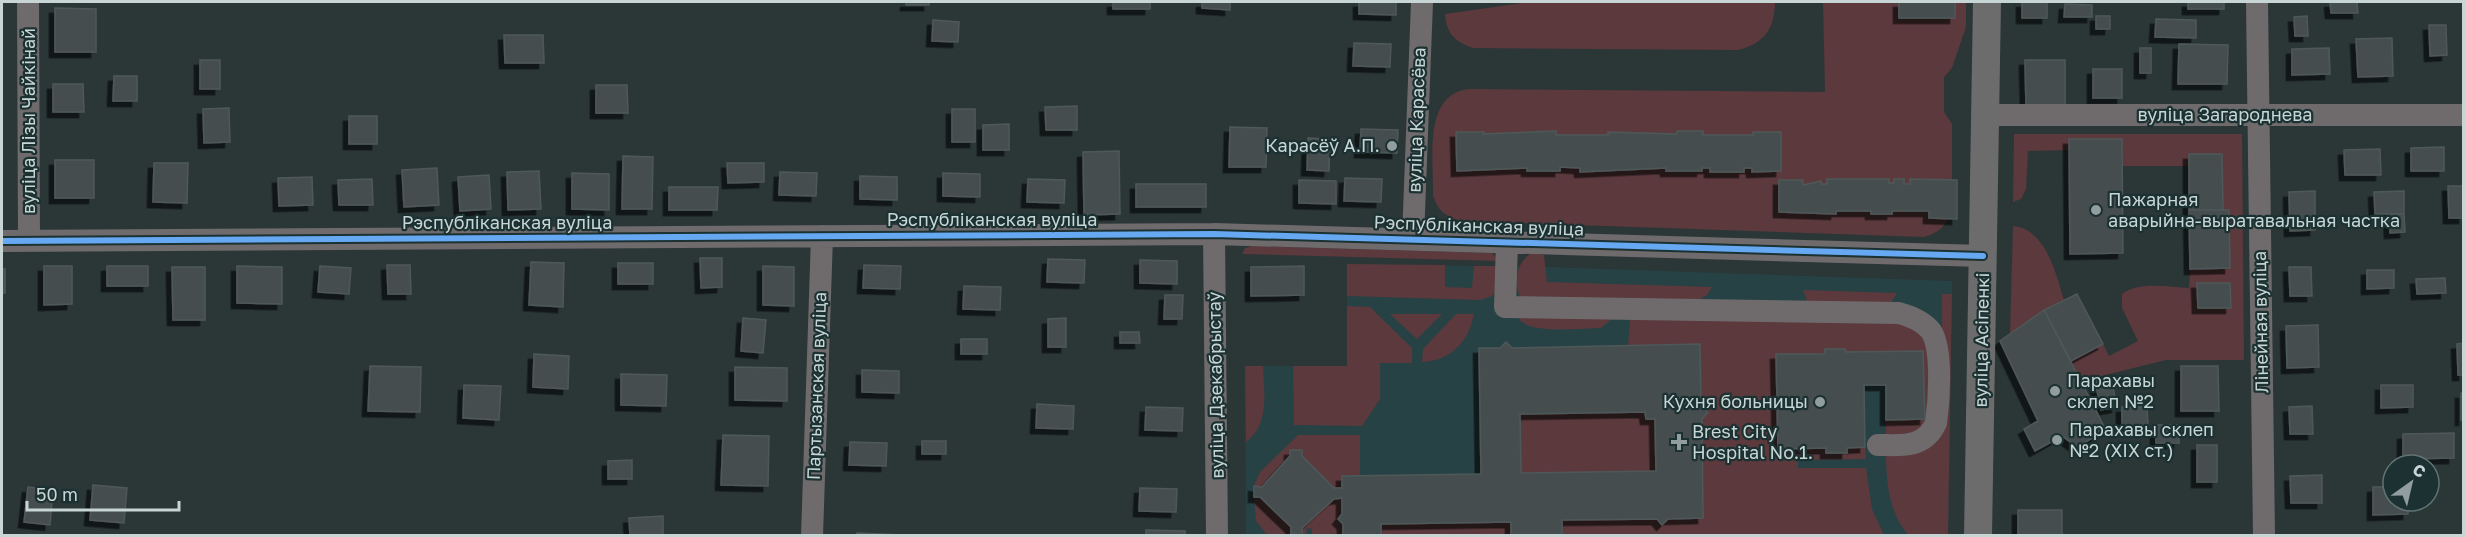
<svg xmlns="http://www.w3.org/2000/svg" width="2465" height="537" font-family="'Golos Text',sans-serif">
	<defs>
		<filter id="shadow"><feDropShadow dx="-5.5" dy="5.5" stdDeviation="0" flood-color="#0009"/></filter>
	</defs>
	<rect width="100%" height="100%" fill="#2b3637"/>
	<path fill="#274244" d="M1347 264 1547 267 1952 281 1948 535H1246L1245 366H1347Z"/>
	<path fill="#5b393d" d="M1529 2H1775C1775 28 1764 44 1738 50L1473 48C1455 42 1446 33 1445 14Z
		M1823 2H1899V18H1954L1955 2H1966V27L1952 68 1944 77V112L1952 124V205C1949 223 1941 233 1923 237L1460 221C1445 216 1437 210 1433 195 1434 160 1422 94 1469 89L1825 92Z
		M2014 134H2242L2244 360H2166L2081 381 2071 361 2103 344 2109 356 2138 341 2122 308V294C2138 281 2169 287 2189 288L2190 269 2230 268 2229 210H2223L2221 154H2189V166H2122V139H2069V150L2028 151 2026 189 2021 199 2013 202Z
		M2013 226C2046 229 2056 274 2064 300L2044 310 2010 334Z
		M1252 246 1492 253 1499 261 1242 254 1245 248Z
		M1532 253 1544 255 1547 282 1712 287 1707 295 1697 301 1520 297C1513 283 1517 260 1532 253Z
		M1347 264 1445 265V287L1472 288 1474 266H1498L1496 291 1492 296 1480 300 1347 296Z
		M1803 290 1897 293 1890 304 1807 301Z
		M1942 294H1952L1948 535H1908C1888 512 1886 479 1886 450L1942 419Z
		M1347 306 1370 307 1412 348V363H1380V399L1362 426 1294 425 1293 366H1347Z
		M1390 314H1442L1417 339Z
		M1456 314H1474C1469 341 1451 361 1422 362L1423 349Z
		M1519 318H1613L1601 328C1584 328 1526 335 1519 318Z
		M1630 319H1889L1917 328 1932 351 1925 431 1886 438V420L1924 419 1923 351 1846 352 1845 349H1825V354L1776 355 1778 449 1826 448V453H1846L1847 448 1865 447 1866 459 1798 460V468H1866L1872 509 1884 535H1562V520L1657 519 1662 525 1668 519 1703 518 1702 419 1707 412 1701 406 1700 345 1628 346Z
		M1245 366H1263C1264 393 1270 424 1246 442Z
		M1645 412 1646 419H1655L1656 471 1521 473 1520 414Z
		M1298 435H1360V475L1342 476V488H1334L1302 456 1301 450H1290V456L1262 487 1254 486 1260 472Z
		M1254 497H1260L1291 527V534L1301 535 1302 528 1334 499 1342 498V514L1338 519 1343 524V535H1312V529L1307 528 1306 535H1267L1256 521Z
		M1511 522V535H1381V524Z"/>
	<path fill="#454e4f" stroke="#4f5859" stroke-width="1.5" fill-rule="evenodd" filter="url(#shadow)" d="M906 2H929V5H906Z
		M1113 2H1150V9H1113Z
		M1202 2H1230V10L1202 8Z
		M1359 2H1396V15L1359 14Z
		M1899 2H1955V18H1899Z
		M2022 2H2047V18H2022Z
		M2188 2H2224V9H2188Z
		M2330 2H2357L2358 13H2331Z
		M2065 4 2092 5V17H2064Z
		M55 8 96 9V52H55Z
		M2096 16H2110V29H2096Z
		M2307 16 2308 36H2295L2294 17Z
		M2156 19 2196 20V38L2155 37Z
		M933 20 959 22 958 42 932 41Z
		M2429 25H2446L2447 55 2430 56Z
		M504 35H543L544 63H505Z
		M2392 38 2393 76 2358 77 2356 39Z
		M1354 43 1391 44 1390 67 1353 66Z
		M2179 44 2228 45 2227 84H2178Z
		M2140 48H2151V73H2140Z
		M2329 48 2330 74 2292 75V49Z
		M200 60H220V89H200Z
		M2025 60H2065V106L2026 107Z
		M2093 69H2122V98H2093Z
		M114 76H137V101H113Z
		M53 84H83L84 112H53Z
		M596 85H627L628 113H596Z
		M1077 106V130H1046L1045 107Z
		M229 108 230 142 204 143 203 109Z
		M952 109H975V142H952Z
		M349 116H377V144H349Z
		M1009 124V150H983V125Z
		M1230 127 1267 128 1266 167H1229Z
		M1361 129 1398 130 1397 153 1360 152Z
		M1556 131V135H1608V132L1677 134V131H1703V135H1753V132H1781V171L1752 172V168H1744V172H1710V168H1702V171H1666V168L1580 172V168L1560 167V171H1527V168L1457 171 1456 132H1484L1483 134Z
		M1308 138 1330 139 1329 171 1307 170Z
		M2069 139H2122L2123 253 2070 254Z
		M2444 147V171H2411V148Z
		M2380 149 2381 175H2345L2344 150Z
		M1119 151 1120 214 1084 215 1083 152Z
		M2189 154H2222L2223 210H2189Z
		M623 156 653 157 652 209H622Z
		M55 160H94V198H55Z
		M154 163H188L187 203 153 202Z
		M727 163H764V182L728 183Z
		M437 168 439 205 404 207 402 170Z
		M539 171 541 209 508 210 507 172Z
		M780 172 817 173 816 196 779 195Z
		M572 173 609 174V210L572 209Z
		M943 173 980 174V197L943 196Z
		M489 175 491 209 460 211 458 177Z
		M860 176 897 177V200L860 199Z
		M312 177 313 205 279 206 278 178Z
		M1345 178 1382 179 1381 202 1344 201Z
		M372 179 373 205H339L338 180Z
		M1028 179 1065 180 1064 203 1027 202Z
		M1827 179H1889V183H1894V179H1904V184H1910V179L1957 180V219L1929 218V211H1892V214H1871V211H1836V214L1779 212V180H1803V185L1821 181V184H1827Z
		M1299 180 1336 181V204L1299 203Z
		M1136 184H1206V207H1136Z
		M2448 186H2464V218H2449Z
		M669 187H718L717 210H669Z
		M2315 191V230L2290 231 2289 192Z
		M2404 191V214H2375L2374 192Z
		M2189 210H2229L2230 268 2190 269Z
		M2389 214H2404L2405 232 2390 233Z
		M700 258H722V287L701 288Z
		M1048 259 1085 260 1084 283 1047 282Z
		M1140 260 1177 261V284L1140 283Z
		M531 262 564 263 563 307 529 305Z
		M618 263H653V284H618Z
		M387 265H410L411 294H388Z
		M864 265 901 266 900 289 863 288Z
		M44 266H72V304L44 305Z
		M107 266H148V286H107Z
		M237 266 282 267V304L237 303Z
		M320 266 351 268 349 294 318 292Z
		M763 266 794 267V306L763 305Z
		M1304 266V295L1251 296V267Z
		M172 267H205V320H173Z
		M2289 267H2311L2312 296H2290Z
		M2 269H5V293H2Z
		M2367 270H2394V288L2367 289Z
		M2445 278 2446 293 2417 294 2416 279Z
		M2197 283H2230L2231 308H2198Z
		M964 286 1001 287 1000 310 963 309Z
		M2077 294 2103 344 2071 361 2044 310Z
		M1165 295H1183L1182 319H1164Z
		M2044 310 2106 430 2077 447 2062 436 2035 451 2024 429 2038 421 2000 341Z
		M743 318 766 320 763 353 741 351Z
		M1066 318V347H1048V319Z
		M2318 325 2319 367 2287 368 2286 326Z
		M1120 332H1139L1140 343H1120Z
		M961 339H987V354H961Z
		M1506 342 1512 348 1700 344 1701 406 1708 412 1702 419 1703 518 1668 519 1662 525 1657 519 1562 520V536H1511V522L1381 524V536H1343V524L1338 519 1342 514V498L1334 499 1302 528V535L1291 534V527L1260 497H1254V486L1262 487 1290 456V450H1302V456L1334 488H1342V476L1481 474 1479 348H1500ZM1645 412 1646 419H1655L1656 471 1521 473 1520 414Z
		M2464 343V375H2458L2457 344Z
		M1825 349H1845L1846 352 1923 351 1925 419 1886 420V385H1864L1865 447 1847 448V453H1826V448L1778 449 1776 354H1825Z
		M534 354 569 356 568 389 533 387Z
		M370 366 421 367 420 412 368 411Z
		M2181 366H2218L2219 411H2181Z
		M735 367 787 368V401L735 400Z
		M862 370 899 371V393L862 392Z
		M621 374 667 375 666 406 621 405Z
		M2111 378 2117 407 2101 410 2095 381Z
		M464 385 501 386 499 420 463 418Z
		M2381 385H2413V407L2381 408Z
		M2461 393H2464V420H2461Z
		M1037 404 1074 406 1073 429 1036 428Z
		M2312 406 2313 434H2290L2289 407Z
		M1146 407 1183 408 1182 431 1145 430Z
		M2122 407H2147L2148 425H2122Z
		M2156 425H2179V443H2156Z
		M2454 433V458L2403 459V434Z
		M723 435 769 436 768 486 721 485Z
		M922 441H946V454H922Z
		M850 442 887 443 886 466 849 465Z
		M2197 445H2217V482H2197Z
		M632 460V479H608V461Z
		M2322 475V503H2291L2290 476Z
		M93 485 127 488 124 523 90 520Z
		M28 487 53 490 50 525 24 522Z
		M2373 487H2393V501H2408V514L2373 515Z
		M1140 488 1177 489 1176 512 1139 511Z
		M2018 510H2062V536H2018Z
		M663 516V536H630L629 518Z
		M1146 530 1185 531V536H1146Z
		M857 533 902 535 857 536Z"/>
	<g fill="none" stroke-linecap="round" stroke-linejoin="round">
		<path stroke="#6f6b6c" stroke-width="22" d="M28 2 29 241
			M2257 2 2264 536
			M1986 115H2464
			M1214 234 1217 536
			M1413 238 1422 2
			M2 241 1214 234 1983 256
			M1507 241 1505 307 1899 313C1910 316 1923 321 1931 331 1943 349 1939 402 1936 423 1924 449 1902 445 1878 445
			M812 536 822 236"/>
		<path stroke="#6c6c6d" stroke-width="28" d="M1978 536 1987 2"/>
		<g stroke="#1c3132" stroke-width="10">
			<path id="cycleway" d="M2 241 1214 234 1983 256"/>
		</g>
		<use href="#cycleway" stroke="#66a8f1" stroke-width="6"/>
	</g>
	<g fill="#919d9e" stroke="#1c3132" stroke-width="2">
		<circle cx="1392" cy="146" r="6"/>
		<circle cx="2096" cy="210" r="6"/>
		<circle cx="2055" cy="391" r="6"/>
		<circle cx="1820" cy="402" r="6"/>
		<circle cx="2057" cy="440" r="6"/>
		<path d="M1676 433h6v6h6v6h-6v6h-6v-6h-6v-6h6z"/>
	</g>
	<g text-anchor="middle" stroke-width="4.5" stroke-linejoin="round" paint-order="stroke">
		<g font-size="18" fill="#c8d5d5" stroke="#1c3132">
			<text x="2225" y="121">вуліца Загароднева</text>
			<text transform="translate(1417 120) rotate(-88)" y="6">вуліца Карасёва</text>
			<text transform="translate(29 121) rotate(-90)" y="6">вуліца Лізы Чайкінай</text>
			<text x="992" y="226">Рэспубліканская вуліца</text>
			<text x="507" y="229">Рэспубліканская вуліца</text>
			<text transform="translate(1479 226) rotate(2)" y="6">Рэспубліканская вуліца</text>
			<text transform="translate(2261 322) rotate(-91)" y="6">Лінейная вуліца</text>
			<text transform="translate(1982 340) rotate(-89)" y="6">вуліца Асіпенкі</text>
			<text transform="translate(1216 385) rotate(-91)" y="6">вуліца Дзекабрыстаў</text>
			<text transform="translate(817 386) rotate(-88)" y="6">Партызанская вуліца</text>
		</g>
		<g font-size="18" fill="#c8d5d5" stroke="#1c3132" text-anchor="start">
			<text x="1380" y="152" text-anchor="end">Карасёў А.П.</text>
			<text x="2108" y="206">Пажарная<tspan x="2108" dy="21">аварыйна-выратавальная частка</tspan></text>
			<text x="2067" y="387">Парахавы<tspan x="2067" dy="21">склеп №2</tspan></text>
			<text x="1808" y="408" text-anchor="end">Кухня больницы</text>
			<text x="2069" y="436">Парахавы склеп<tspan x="2069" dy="21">№2 (XIX ст.)</tspan></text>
			<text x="1692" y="438">Brest City<tspan x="1692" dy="21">Hospital No.1.</tspan></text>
		</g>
	</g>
	<rect width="2465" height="537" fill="none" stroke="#c8d5d5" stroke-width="6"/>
	<g transform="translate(2411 483) rotate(34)"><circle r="28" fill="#1c3132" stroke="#617373" stroke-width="1.5"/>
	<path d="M0-4.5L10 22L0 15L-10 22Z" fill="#919d9e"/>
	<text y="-9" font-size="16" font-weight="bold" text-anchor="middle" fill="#c8d5d5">С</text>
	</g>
	<path d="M27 501v9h152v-9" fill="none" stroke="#c8d5d5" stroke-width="3"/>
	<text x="36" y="501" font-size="18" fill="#c8d5d5" stroke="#1c3132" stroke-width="4.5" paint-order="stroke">50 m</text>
</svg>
